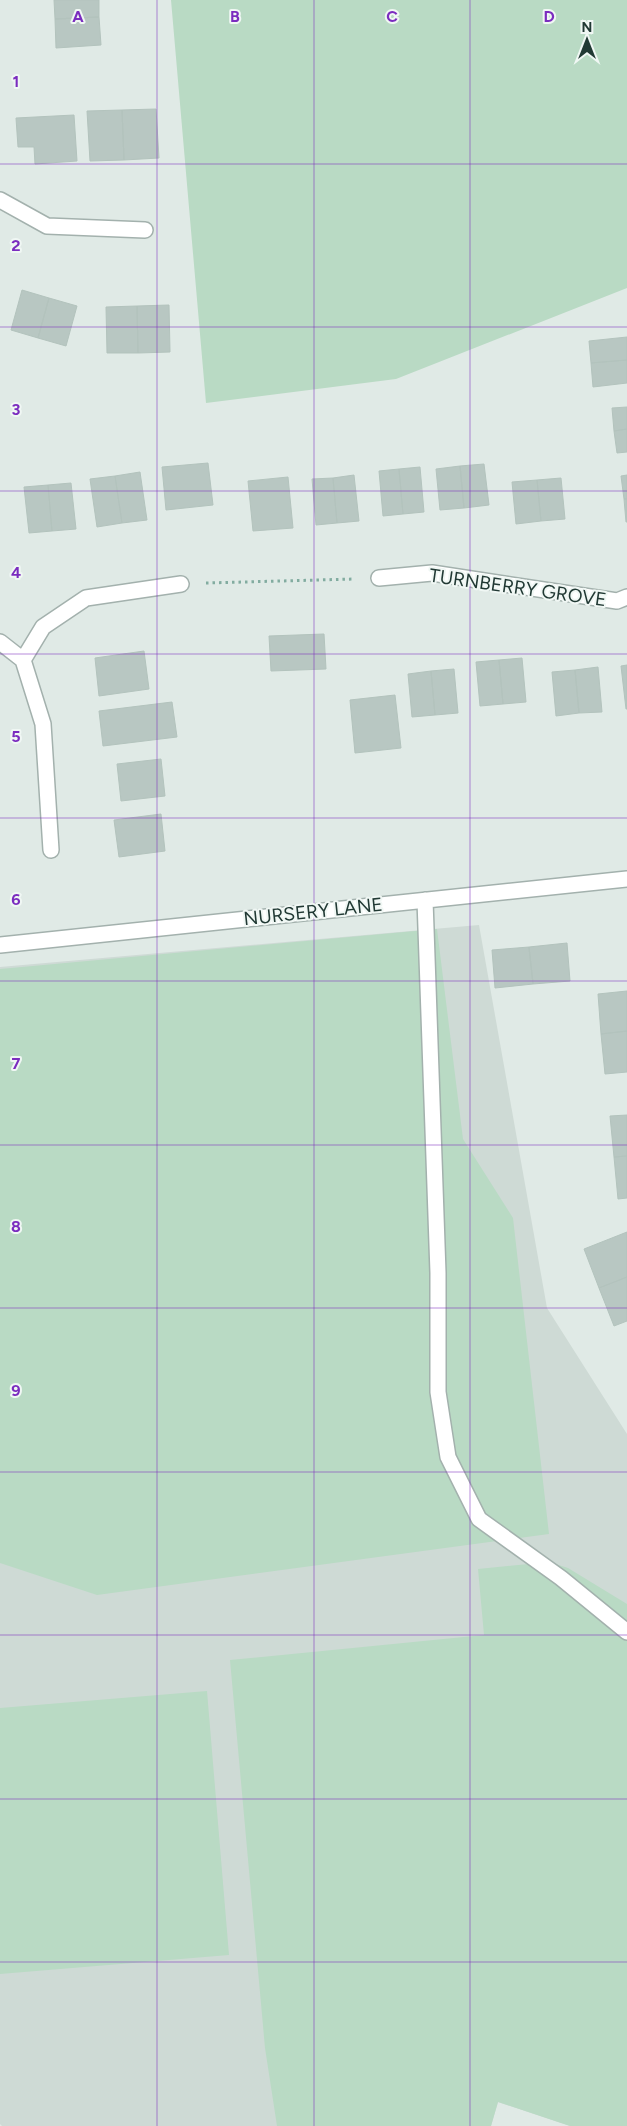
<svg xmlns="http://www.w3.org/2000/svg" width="627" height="2126" font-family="Figtree,sans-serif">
	<rect width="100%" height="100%" fill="#e0eae6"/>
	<path fill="#cedad5" d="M479 925 547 1308 627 1434V2126H570L498 2102 491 2126H2L0 2124V967Z"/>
	<path fill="#b9dac4" d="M171 0H627V288L396 379 206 403Z
		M437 929 463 1139 513 1218 549 1534 97 1595 0 1563V969Z
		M549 1562 568 1568 627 1604V2126H570L498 2102 491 2126H277L265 2048 230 1660 484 1635 478 1569Z
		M207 1691 229 1955 0 1974V1708Z"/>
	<path fill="#b8c7c2" stroke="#b3c3bd" d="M54 0H99V17L55 19Z
		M99 17 101 45 56 48 55 19Z
		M156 109 159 158 124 160 122 110Z
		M122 110 124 160 90 161 87 111Z
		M74 115 77 161 35 164 34 147H18L16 118Z
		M22 290 49 298 38 338 11 330Z
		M49 298 77 306 66 346 38 338Z
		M169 305 170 352 138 353 137 306Z
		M137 306 138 353H107L106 307Z
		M627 337V360L591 363 589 341Z
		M627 360V383L593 387 591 363Z
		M627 407V429L614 431 612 408Z
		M627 429V452L617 453 614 431Z
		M208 463 213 505 166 510 162 467Z
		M484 464 489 505 464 508 460 466Z
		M460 466 464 508 440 510 436 469Z
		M420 467 424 512 403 514 399 469Z
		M399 469 403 514 383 516 379 471Z
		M140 472 147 520 122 523 115 476Z
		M354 475 359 521 337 523 333 478Z
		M627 475V499H624L621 476Z
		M115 476 122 523 97 527 90 479Z
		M288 477 293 528 253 531 248 481Z
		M333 478 337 523 316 525 312 479Z
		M561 478 565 519 541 521 537 480Z
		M537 480 541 521 516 524 512 482Z
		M71 483 76 529 52 531 48 485Z
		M48 485 52 531 29 533 24 487Z
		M624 499H627V522H626Z
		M324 634 326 669 271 671 269 636Z
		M144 651 149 689 99 696 95 658Z
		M522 658 526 702 503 704 499 660Z
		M499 660 503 704 480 706 476 662Z
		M627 665V709H626L621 666Z
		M598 667 602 712 579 713 575 670Z
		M454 669 458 713 435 715 431 671Z
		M575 670 579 713 556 716 552 672Z
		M431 671 435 715 412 717 408 674Z
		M395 695 401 748 355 753 350 700Z
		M172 702 177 737 103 746 99 711Z
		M161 759 165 796 121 801 117 764Z
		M161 814 165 851 119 857 114 820Z
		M567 943 570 981 533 984 529 947Z
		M529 947 533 984 495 988 492 950Z
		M627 991V1031L601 1034 598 994Z
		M627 1031V1072L605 1074 601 1034Z
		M627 1115V1156L614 1157 610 1116Z
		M627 1156V1198L618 1199 614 1157Z
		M627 1232V1277L599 1288 584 1249Z
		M627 1277V1321L614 1326 599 1288Z"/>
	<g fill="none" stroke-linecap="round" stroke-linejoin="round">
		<g stroke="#a3b1ad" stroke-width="18">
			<path id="minor" d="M0 200 47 226 145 230
				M379 578 432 573 617 601 627 597
				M0 642 23 660 43 724 51 850
				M23 660 43 627 86 598 181 584
				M425 900 438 1273V1392L448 1457 479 1519 561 1578 627 1632
				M0 945 627 879"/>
		</g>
		<path stroke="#82aca0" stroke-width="3" stroke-dasharray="2.5 4" stroke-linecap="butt" d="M206 583 355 579"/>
		<use href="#minor" stroke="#fff" stroke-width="15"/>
	</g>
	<path fill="none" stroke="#7b2cbf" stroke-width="1" stroke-opacity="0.55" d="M157 0V2126M314 0V2126M470 0V2126M0 164H627M0 327H627M0 491H627M0 654H627M0 818H627M0 981H627M0 1145H627M0 1308H627M0 1472H627M0 1635H627M0 1799H627M0 1962H627"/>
	<g text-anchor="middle" stroke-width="4" stroke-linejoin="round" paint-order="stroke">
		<g font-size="19" fill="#213934" stroke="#f0f7f4">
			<text transform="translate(518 587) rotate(8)" y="7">TURNBERRY GROVE</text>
			<text transform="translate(313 911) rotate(-6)" y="7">NURSERY LANE</text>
		</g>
	</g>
	<g font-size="16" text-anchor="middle" font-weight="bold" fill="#7b2cbf" stroke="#f0f7f4" stroke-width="4" stroke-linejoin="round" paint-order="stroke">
		<text x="78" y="22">A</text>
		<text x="235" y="22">B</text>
		<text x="392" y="22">C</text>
		<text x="549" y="22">D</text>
		<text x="16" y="87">1</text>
		<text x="16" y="251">2</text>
		<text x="16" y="415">3</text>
		<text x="16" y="578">4</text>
		<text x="16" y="742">5</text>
		<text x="16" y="905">6</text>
		<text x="16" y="1069">7</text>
		<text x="16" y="1232">8</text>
		<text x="16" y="1396">9</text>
	</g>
	<g transform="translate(587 40)" stroke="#f0f7f4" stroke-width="4" paint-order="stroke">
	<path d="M0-4L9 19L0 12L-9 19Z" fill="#213934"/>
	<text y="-8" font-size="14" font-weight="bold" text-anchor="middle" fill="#213934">N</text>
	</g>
</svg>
